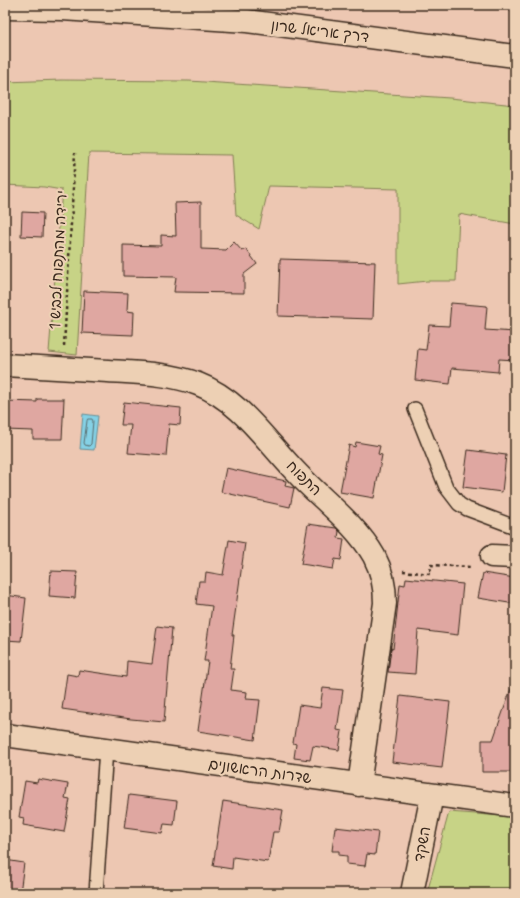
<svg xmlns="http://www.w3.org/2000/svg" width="520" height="898" font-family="Mynerve,'Playpen Sans Hebrew',sans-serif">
	<rect width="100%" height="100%" fill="#edc7b2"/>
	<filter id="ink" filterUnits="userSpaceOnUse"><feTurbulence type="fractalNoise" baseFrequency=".025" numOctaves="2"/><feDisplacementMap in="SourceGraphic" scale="8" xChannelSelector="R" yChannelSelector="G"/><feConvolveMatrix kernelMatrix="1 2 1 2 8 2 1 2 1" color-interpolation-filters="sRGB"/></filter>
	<g filter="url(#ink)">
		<path fill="#c7d386" stroke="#817e52" d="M61 80 189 81 450 98 515 105V224L459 214 456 281H427L398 284V189L269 186 259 229 236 215 232 155 89 153 77 355 49 352 62 190 44 187 5 185V82Z
			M449 812 515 817V893H427Z"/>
		<path fill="#85d1e5" stroke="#678e95" d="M83 414 98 416 94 450 80 449Z"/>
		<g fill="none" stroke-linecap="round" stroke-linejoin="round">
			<path stroke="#596d6e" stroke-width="1" d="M88 419H92L93 421 91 444 89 446 85 445 84 443 87 421Z"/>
		</g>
		<path fill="#dfa7a1" stroke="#3b2a1e" d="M201 202V249L226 250 234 242 242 251 246 249 257 264 244 274V293L174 292 176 277 123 276V245L161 246V235L176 236 175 203Z
			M22 212 43 213 42 237 21 236Z
			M280 259 375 262 373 319 278 316Z
			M84 291 128 293 127 311 134 312 133 335 82 333Z
			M451 303 487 306 485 330 515 332V360L499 359 498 372 452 368 450 384 415 380 418 349 426 350 429 325 449 326Z
			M37 399H64L62 439H33V431L5 430V401L37 402Z
			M124 402 181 408 180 425 169 424 166 456 128 453 131 425H121Z
			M356 442 380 446 378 454 382 455 374 498 340 492 349 445 355 447Z
			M468 450 506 455 502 492 463 487Z
			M226 468 286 481 285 486 294 488 290 507 221 492Z
			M308 524 336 528 339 531 338 538 344 539 341 560 335 559 333 569 301 564Z
			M229 540 245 543 232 635H234L230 669H234L231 690 247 692 246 699 260 700 255 740 198 731 208 661H204L212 606 196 604 199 581H205L206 572 223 575Z
			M51 571 77 572 75 598 49 596Z
			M483 573 515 578V604L478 598Z
			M406 578 463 584 458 635 418 630 415 674 388 672 391 648 393 649 400 584 405 585Z
			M5 595 26 598 21 641 5 640Z
			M157 626 172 628 164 722 131 719 62 709 67 674 78 676 79 670 126 677 127 661 152 664Z
			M512 686 515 687V772H482V740H493Z
			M323 688 343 690 337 730 342 731 339 750 313 746 310 760 294 758 296 744 293 743 299 705 320 708Z
			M400 696 450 702 442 768 392 762Z
			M38 779 68 784 65 798 70 799 64 832 23 825 24 818 19 817 25 781 37 783Z
			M129 795 177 801 174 825 164 824 162 833 124 828Z
			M223 801 283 810 279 832H273L268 862 233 857 232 869 213 866Z
			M335 827 378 832 375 855 367 854 365 866 347 864V856L339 855V851H332Z
			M5 860 24 863 20 893H5Z"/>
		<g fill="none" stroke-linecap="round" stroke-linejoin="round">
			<g stroke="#3b2a1e" stroke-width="16">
				<path id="lane" d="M415 409 446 487 459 504 467 509 515 527
					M96 893 106 749"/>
			</g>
			<g stroke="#3b2a1e" stroke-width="25">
				<path id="street" d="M5 365C39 367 74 369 108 371 138 373 169 373 198 384 240 400 266 441 296 472 322 500 355 523 374 556 382 571 385 586 385 603L359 785
					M492 556 515 557
					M5 735 515 806
					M412 893 432 795"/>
			</g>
			<g stroke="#3b2a1e" stroke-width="25">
				<path id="highway" d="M5 8 62 9 247 21 515 56"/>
			</g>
			<path stroke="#3b2a1e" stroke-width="2.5" stroke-dasharray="3 3" stroke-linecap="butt" d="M64 346 75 153
				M403 571 430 574 431 565 472 567"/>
			<use href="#lane" stroke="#edd0b4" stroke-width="13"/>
			<use href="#street" stroke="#edd0b4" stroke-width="22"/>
			<use href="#highway" stroke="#edd0b4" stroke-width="22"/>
		</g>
	</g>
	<g text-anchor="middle" stroke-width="4" stroke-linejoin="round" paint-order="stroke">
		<g font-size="15" fill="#3b2a1e" stroke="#edd0b4">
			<text transform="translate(320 31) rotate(7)" y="5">דרך אריאל שרון</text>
			<text transform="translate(58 260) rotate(-87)" y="5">ירידה מהתפוח לכביש 1</text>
			<text transform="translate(304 478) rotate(45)" y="5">התפוח</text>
			<text transform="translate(260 771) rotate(8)" y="5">שדרות הראשונים</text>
			<text transform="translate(422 844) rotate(-79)" y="5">השקד</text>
		</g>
	</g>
	<rect width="520" height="898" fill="none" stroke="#edd0b4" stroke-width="20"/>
	<rect x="10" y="10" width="500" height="878" fill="none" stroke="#3b2a1e" stroke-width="1.5" filter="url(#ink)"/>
</svg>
